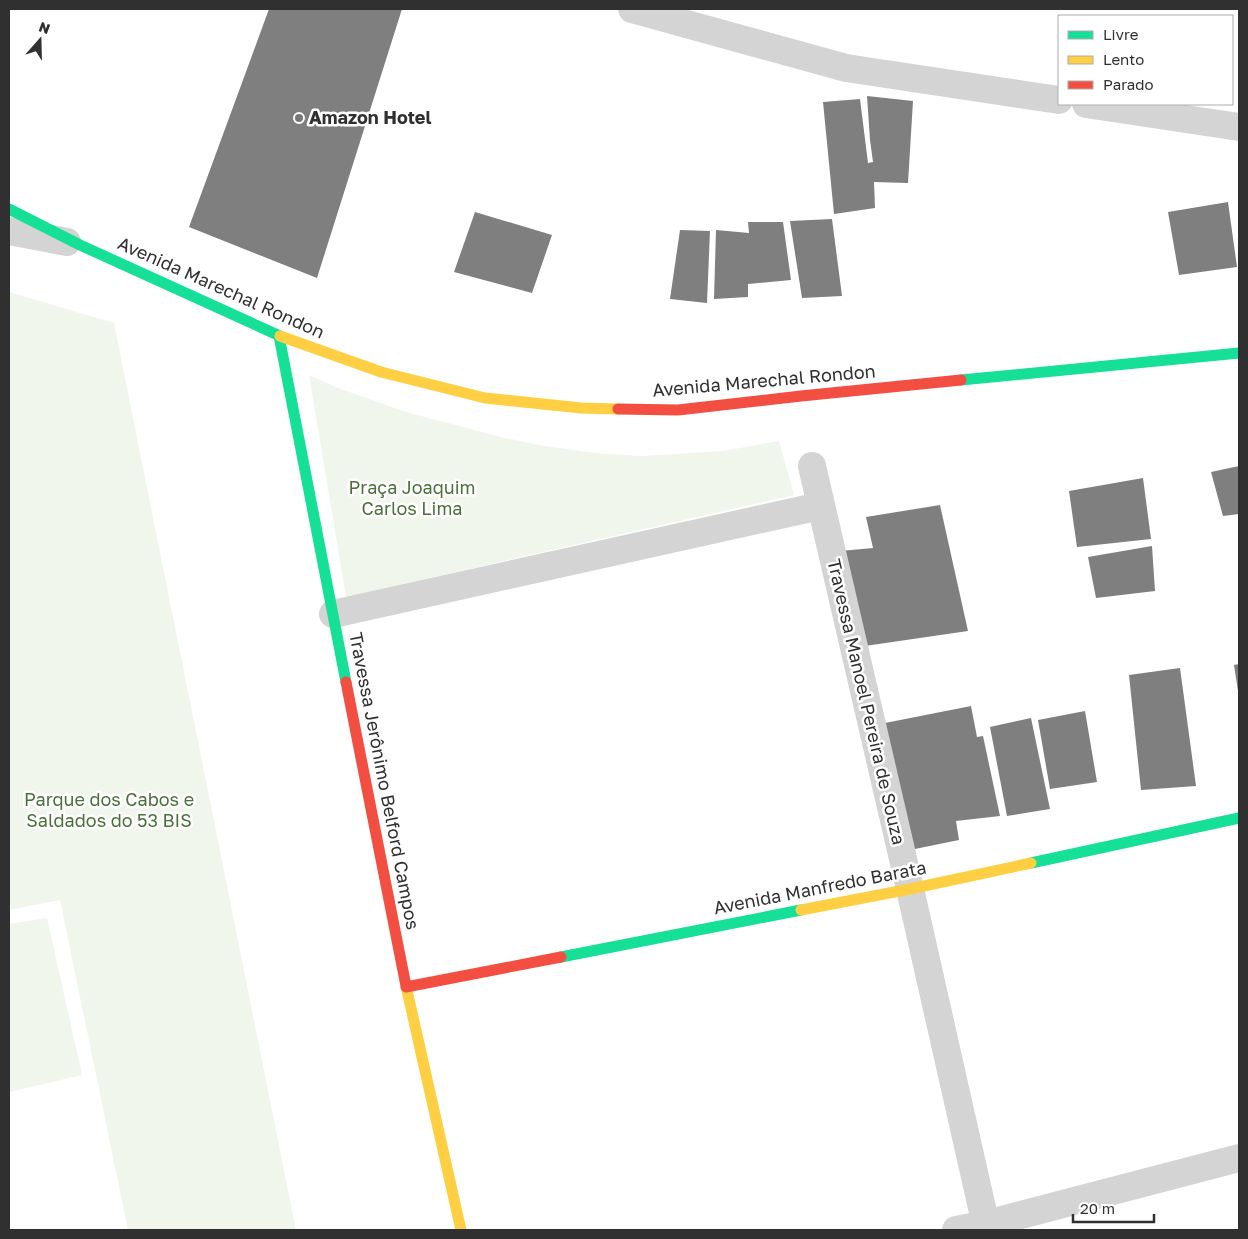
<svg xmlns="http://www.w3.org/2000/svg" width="1248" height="1239" font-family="'Golos Text',sans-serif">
	<rect width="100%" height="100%" fill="#fff"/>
	<path fill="#f0f6ec" d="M9 292 114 323 296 1230H128L60 900 9 910Z
		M309 375 338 388 406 412 505 438 544 446 595 453 642 456 723 451 779 441 794 495 346 597Z
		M47 918 82 1075 9 1092V924Z"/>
	<path fill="#7f7f7f" d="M269 9H402L317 278 189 227Z
		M867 96 913 101 908 183 874 182 875 208 834 214 823 102 860 99 868 163 873 162 870 140Z
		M1228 202 1237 267 1179 275 1168 212Z
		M475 212 552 235 532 293 454 272Z
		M832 219 842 296 802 298 790 221Z
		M748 222H783L791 280 748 284V297L714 299 716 230 749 233Z
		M680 230 710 231 707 303 670 299Z
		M1239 466V514L1223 516 1211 472Z
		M1143 478 1151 539 1077 547 1069 491Z
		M940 505 968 631 858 647 840 551 873 548 866 517Z
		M1152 546 1155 591 1096 598 1088 557Z
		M1239 664V690L1238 691 1234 665Z
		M1180 668 1196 786 1141 790 1129 675Z
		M971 706 977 737 983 736 1000 816 956 821 959 840 910 850 885 723Z
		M1085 711 1097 782 1050 789 1038 720Z
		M1031 718 1050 809 1007 816 990 727Z"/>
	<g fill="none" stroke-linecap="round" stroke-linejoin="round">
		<path stroke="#d4d4d4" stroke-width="28" d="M632 9 846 68 1059 100
			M1086 104 1239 127
			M9 231 67 242
			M812 466 910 889 987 1230
			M333 614 820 506
			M956 1230 986 1224 1239 1158"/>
		<path stroke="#16e098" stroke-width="11" d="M9 209 80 245 280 336
			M279 336 346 682
			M961 380 1239 353
			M1031 863 1239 818
			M561 957 801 910"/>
		<path stroke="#ffcf43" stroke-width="11" d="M280 336 381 372 485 398 581 408 618 409
			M801 910 910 889 1031 863
			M406 986 461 1230"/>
		<path stroke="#f24e42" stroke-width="11" d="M618 409 678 410 801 396 961 380
			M346 682 406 986
			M406 987 561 957"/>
	</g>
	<circle fill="#787878" stroke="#fff" stroke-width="2" cx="299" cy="118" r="5"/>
	<g text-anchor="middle" stroke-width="5" stroke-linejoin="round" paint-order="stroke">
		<g font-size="18" font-weight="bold" fill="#303030" stroke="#fff" text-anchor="start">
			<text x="309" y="124">Amazon Hotel</text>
		</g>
		<g font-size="18" fill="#303030" stroke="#fff">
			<text transform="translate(221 288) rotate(24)" y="6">Avenida Marechal Rondon</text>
			<text transform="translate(764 381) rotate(-5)" y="6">Avenida Marechal Rondon</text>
			<text transform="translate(866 702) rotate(77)" y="6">Travessa Manoel Pereira de Souza</text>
			<text transform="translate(384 781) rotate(79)" y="6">Travessa Jerônimo Belford Campos</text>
			<text transform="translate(820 888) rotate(-11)" y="6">Avenida Manfredo Barata</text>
		</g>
		<g font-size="18" fill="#4b703a" stroke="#fff">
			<text x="412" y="494">Praça Joaquim<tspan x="412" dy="21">Carlos Lima</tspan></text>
			<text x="109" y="806">Parque dos Cabos e<tspan x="109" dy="21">Saldados do 53 BIS</tspan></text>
		</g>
	</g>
	<rect width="1248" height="1239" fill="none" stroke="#303030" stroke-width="20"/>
	<rect x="1058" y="15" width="175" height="90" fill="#ffffff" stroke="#acacac"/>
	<rect x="1068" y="31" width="25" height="8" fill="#16e098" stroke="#acacac"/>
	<text x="1103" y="40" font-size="15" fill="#303030">Livre</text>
	<rect x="1068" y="56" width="25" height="8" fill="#ffcf43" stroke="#acacac"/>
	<text x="1103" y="65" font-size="15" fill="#303030">Lento</text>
	<rect x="1068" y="81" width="25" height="8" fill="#f24e42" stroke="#acacac"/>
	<text x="1103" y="90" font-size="15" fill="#303030">Parado</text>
	<g transform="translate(40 40) rotate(20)" stroke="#ffffff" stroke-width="4" paint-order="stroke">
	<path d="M0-4L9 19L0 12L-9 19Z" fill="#303030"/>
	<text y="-8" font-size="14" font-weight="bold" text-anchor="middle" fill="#303030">N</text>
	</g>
	<path d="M1073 1214v8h81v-8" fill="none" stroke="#303030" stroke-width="2.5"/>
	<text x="1080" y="1214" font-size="15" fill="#303030" stroke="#ffffff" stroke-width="4" paint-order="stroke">20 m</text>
</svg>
